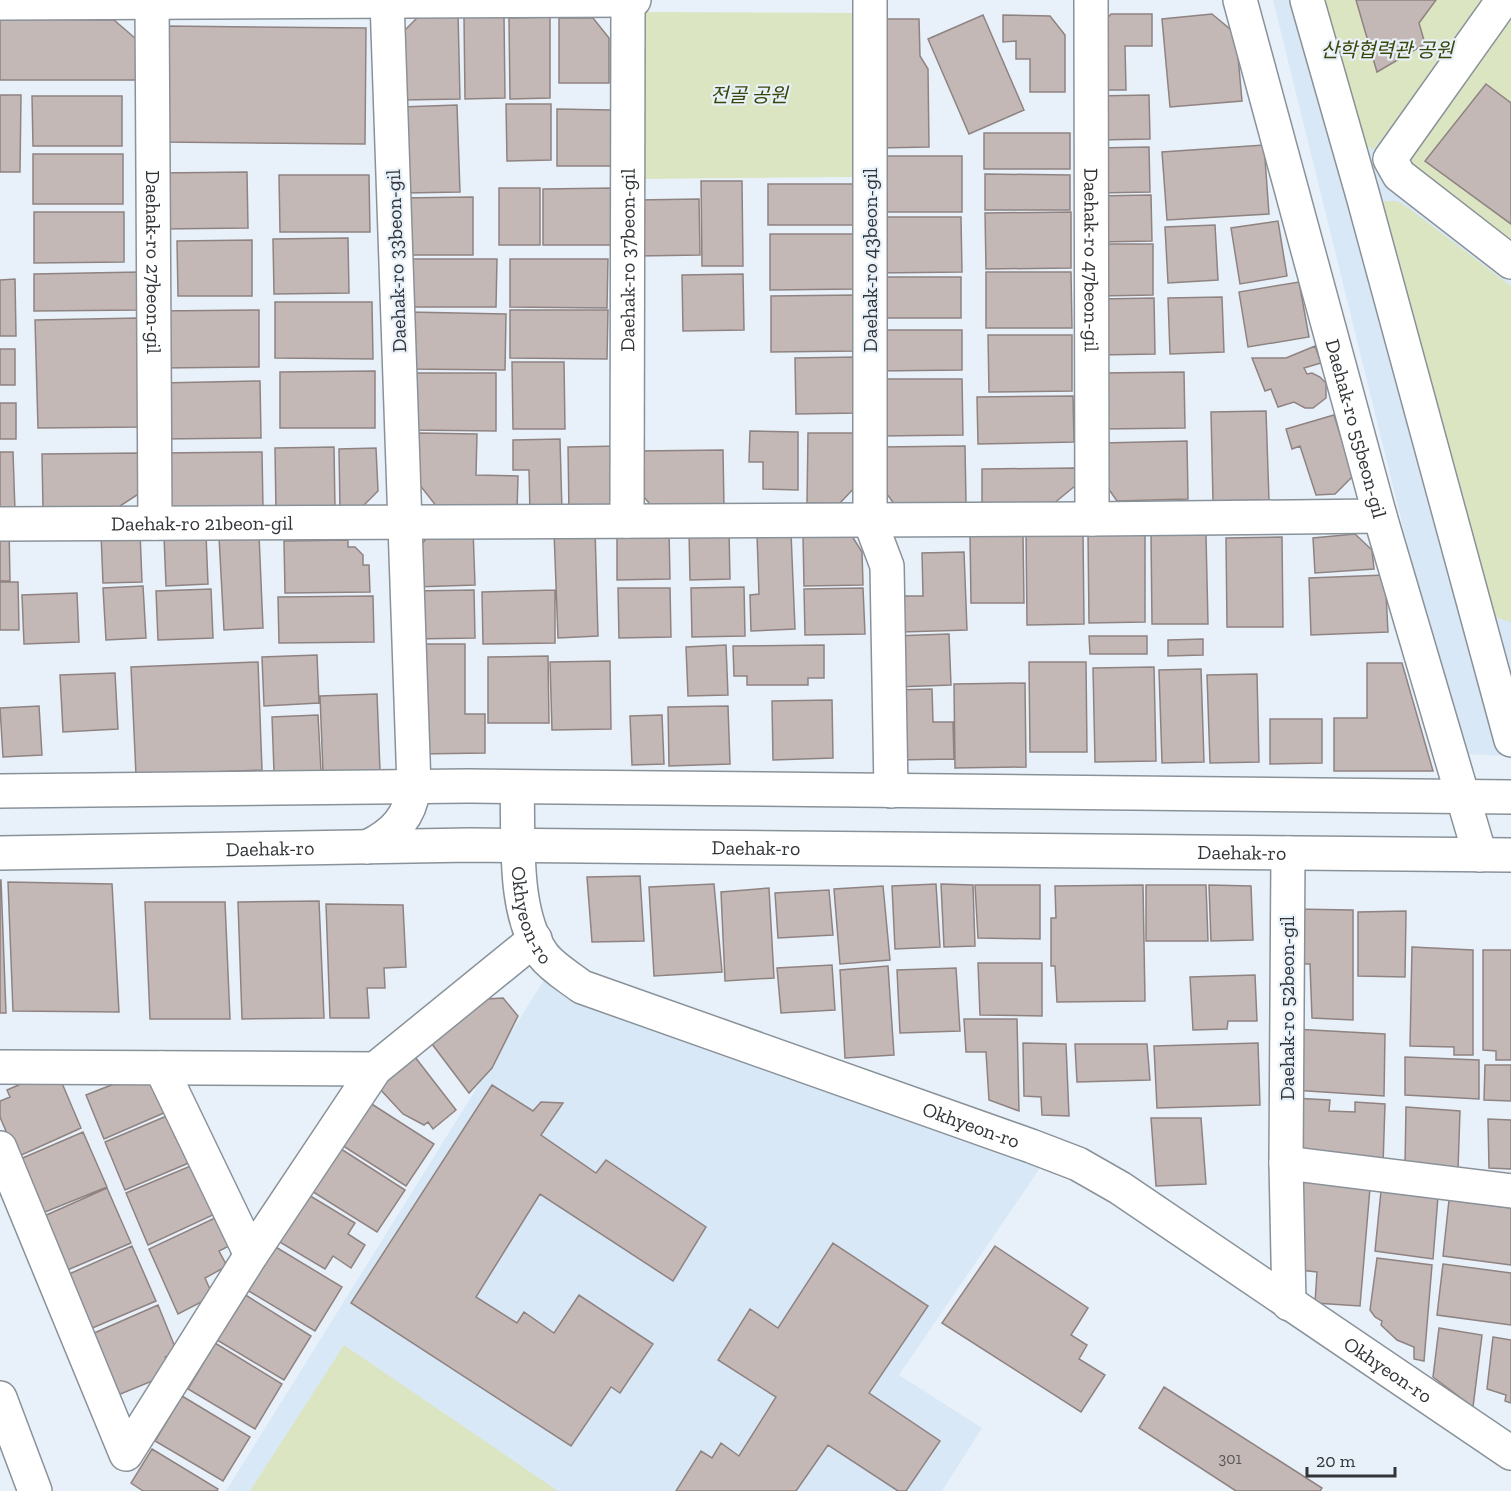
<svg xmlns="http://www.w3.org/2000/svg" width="1511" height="1491" font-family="'Zilla Slab','Noto Sans KR',serif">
	<rect width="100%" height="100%" fill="#e8f1f9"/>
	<path fill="#d9e8f6" d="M1273 0H1511V673L1426 368 1511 681V756L1464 754 1405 535Z
		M547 975 847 1096 1040 1168 899 1375 982 1428 942 1491H226Z"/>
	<path fill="#dbe5c1" d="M1321 0H1488L1373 150 1363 144Z
		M639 12 859 13 856 177 641 179Z
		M1511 15V243L1409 160Z
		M1384 201H1397L1407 207 1511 286V622L1488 615 1376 213Z
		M344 1345 558 1491H250Z"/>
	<path fill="#c4b8b6" stroke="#8f8382" stroke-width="1.5" d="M1356 0H1436L1419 23 1425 44 1377 72Z
		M458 13 460 99 403 100 401 34 421 14Z
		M1111 14H1152V46H1125L1126 90H1096V31Z
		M1212 14 1236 34 1242 101 1170 107 1162 19Z
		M983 15 1024 110 969 134 928 39Z
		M1003 15 1050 16 1065 35V92H1030V59H1016V41L1003 42Z
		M504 16 505 98 465 99 464 17Z
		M550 17V98L510 99 509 18Z
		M559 18H593L609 38V83H559Z
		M0 19 114 20 136 39V80H0Z
		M876 19H919L920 56 928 69 929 147 878 148Z
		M164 26 366 28 365 144 163 142Z
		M1486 84 1511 103V224L1425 161Z
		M0 95H21L20 172H0Z
		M1149 95 1150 139 1097 140 1096 96Z
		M32 96H122V146H33Z
		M506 104H551V160L507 161Z
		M457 105 460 192 404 193 401 107Z
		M557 109 611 110V166H557Z
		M984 133H1070V169H984Z
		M1264 145 1269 214 1167 220 1162 152Z
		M1149 147 1150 192 1097 193 1096 148Z
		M33 154H123V204H33Z
		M876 156H962V212H877Z
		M247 172 248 228 161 229 160 173Z
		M985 174 1070 175V210H985Z
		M279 175H369L370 232H280Z
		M701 181H742L743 266H702Z
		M768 184H853V225H768Z
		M499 188H540V245H499Z
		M613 188V245H543V189Z
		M1151 195 1152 241 1099 242 1098 196Z
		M473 197V255H402L401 198Z
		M699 199 700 255 638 256 637 200Z
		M34 212H124V262L34 263Z
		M1071 212V268L986 269 985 213Z
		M876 217H961L962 272 876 273Z
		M1278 221 1287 276 1240 284 1231 228Z
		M1215 225 1218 280 1168 283 1165 227Z
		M770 234H856V289L770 290Z
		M348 238 349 293 274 294 273 239Z
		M252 240V296H178L177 241Z
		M1098 244H1153V295L1098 296Z
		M401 259H497L496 307H402Z
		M510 259H608L607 308 510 307Z
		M140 272V310L34 311V274Z
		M986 272H1071L1072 328H986Z
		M743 274 744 330 683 331 682 275Z
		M876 277H961V318H876Z
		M15 279 16 336H0V280Z
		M1299 282 1309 337 1248 347 1239 292Z
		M856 295 857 351 771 352V296Z
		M1222 297 1224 352 1170 354 1168 298Z
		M1154 298 1155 354 1099 355V299Z
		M275 302H372L373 359 275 358Z
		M259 310V367L160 368 159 311Z
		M510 310H608L607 359 510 358Z
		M408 312 506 314 505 370 408 369Z
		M139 318 142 427 38 428 35 320Z
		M877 330H962V370L877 371Z
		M988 335H1072V391L989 392Z
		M1315 346 1321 363 1304 368 1307 374 1312 373 1320 377 1326 383V398L1313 408H1305L1294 402 1278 407 1271 389 1265 391 1252 358H1286Z
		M0 349H15V385H0Z
		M857 357 858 413 796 414 795 358Z
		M512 362H564L565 429H513Z
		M375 371V428H280V372Z
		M1184 372 1185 428 1103 429 1101 373Z
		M411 373H496V431L410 430Z
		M879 379H962L963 435 880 436Z
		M260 381 261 438 161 439 160 383Z
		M1073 396 1074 442 978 444 977 397Z
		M0 403H16V439H0Z
		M1266 411 1269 500 1213 501 1211 412Z
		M1334 415 1353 476 1335 494 1316 495 1300 446 1292 449 1286 429Z
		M750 431 798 432V490L763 489V462H749Z
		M419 433 477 434 476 475 518 476 517 512H441L419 484Z
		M808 433H858V484L840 503H807Z
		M560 439 562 512 530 513 529 470H513V440Z
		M1187 441 1188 499 1117 501 1103 481 1102 443Z
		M620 446 621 514H569L568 447Z
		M965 446 966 504 895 505 881 486 880 447Z
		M334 447 335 510 276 511 275 448Z
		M376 448 378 491 359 510H340L339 449Z
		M723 450 724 509H654L639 491 638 451Z
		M0 452H13L15 511H0Z
		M262 452 263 509 163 510 162 453Z
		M142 453 143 491 117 508 43 509 42 454Z
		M1075 468V486L1053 504H982V469Z
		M0 527H9L10 581H0Z
		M473 529 475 585 415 587 414 554 433 530Z
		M595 529 598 636 558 638 554 531Z
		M729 530 730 579 690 580 689 531Z
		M617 531H669L670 579 617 580Z
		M140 532 142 582 103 583 101 534Z
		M791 533 795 629 751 631 750 595 759 594 757 534Z
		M850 533 862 552 863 585 804 586 803 535Z
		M1088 533H1145V622L1089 623Z
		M206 534 208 584 166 586 164 536Z
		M1026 534H1083L1084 624 1027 625Z
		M1355 534 1372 550 1374 569 1315 573 1313 538Z
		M259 535 263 628 224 630 219 537Z
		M970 535H1023L1024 603H971Z
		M1151 535H1206L1208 624H1152Z
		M1282 537 1283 627H1227L1226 538Z
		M348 540V547H355L363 555V565H369L370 592 285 593 284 541Z
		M964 552 967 630 902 632 901 596H923L922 553Z
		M1385 575 1388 632 1311 635 1309 578Z
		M0 582H18L19 630H0Z
		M143 586 146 638 106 640 103 588Z
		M744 587 745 636 692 637 691 588Z
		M618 588H670L671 637 619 638Z
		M863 588 865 634 805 635 804 589Z
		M211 589 213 638 158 640 156 591Z
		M474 590 475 638 413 639 412 591Z
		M555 590V643L483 644 482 592Z
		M77 593 79 642 24 644 22 595Z
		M373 596 374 642 279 643 278 597Z
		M949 634 951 685 895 687 893 636Z
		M1089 636H1147V654H1090Z
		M1203 639V655L1168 656V640Z
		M418 644H465V714H485V753L419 754Z
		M726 645 728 695 688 696 686 647Z
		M824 645V678H808V685H747V676H734L733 646Z
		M317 655 319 703 264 706 262 657Z
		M548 656 549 723H488V657Z
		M610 661 611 729 552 730 550 662Z
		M258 662 262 770 136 775 131 667Z
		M1029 662H1086L1087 752H1030Z
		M1367 663H1402L1433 771H1334V718H1367Z
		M1154 667 1156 761 1095 762 1093 668Z
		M1201 669 1204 762 1162 763 1159 670Z
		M115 673 118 729 63 732 60 675Z
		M1257 674 1259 762 1210 763 1207 675Z
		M1025 683 1026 767 955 768 954 684Z
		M932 689 933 722H953L954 759 895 760 893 690Z
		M377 694 380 771 323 772 320 696Z
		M832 700 833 758 773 760 772 701Z
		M39 706 42 755 3 757 0 708Z
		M728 706 730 764 669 766 668 707Z
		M318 715 321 771 274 772 272 717Z
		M662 715 664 764 632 765 630 716Z
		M1270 719H1322V763L1270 764Z
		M640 876 644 941 592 942 587 877Z
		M0 880H1L6 1013H0Z
		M8 882 112 884 119 1012 13 1011Z
		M714 884 722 972 654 976 649 887Z
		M936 884 940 947 895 949 892 886Z
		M941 884 973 885 975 946 944 947Z
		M975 885H1040V939L978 938Z
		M1143 885 1145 1001 1057 1002 1055 966H1051V918H1056L1055 886Z
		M1146 885H1206L1208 941H1146Z
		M1209 885 1251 886 1253 940 1211 941Z
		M883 886 890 960 840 964 834 889Z
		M769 888 774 978 725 981 721 892Z
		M829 890 833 935 778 938 775 893Z
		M319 901 324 1018 242 1019 238 902Z
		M145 902H225L230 1019H150Z
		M326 904 403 905 406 967 384 968 385 988H367L369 1018H330Z
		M1292 909 1353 910V1020L1312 1018 1310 964H1291Z
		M1406 911 1405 977 1358 976V912Z
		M1412 947 1473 950V1055H1454V1047L1410 1046Z
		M1483 950H1511V1060H1496V1051L1483 1050Z
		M978 963H1042V1016L980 1015Z
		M832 965 835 1010 781 1013 777 968Z
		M888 966 894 1055 845 1058 840 970Z
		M956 968 960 1031 900 1033 897 970Z
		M1255 975 1257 1021H1228L1227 1029 1193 1030 1190 977Z
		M503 998 518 1016 492 1068 469 1093 432 1044 486 999Z
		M964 1019H1017L1019 1111 989 1100 986 1052H966Z
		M1293 1029 1385 1034 1384 1096 1293 1090Z
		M1023 1043 1066 1044 1069 1116 1042 1115 1041 1097 1024 1096Z
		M1258 1043 1260 1105 1157 1108 1154 1046Z
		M1075 1044H1147L1150 1080 1077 1082Z
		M415 1057 456 1110 433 1129 428 1122 424 1125 403 1114 379 1088Z
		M1405 1057 1479 1060V1099L1405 1095Z
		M1485 1065H1511V1101L1484 1100Z
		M56 1069 81 1128 17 1157 0 1117V1101L10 1097 7 1090Z
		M147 1071 166 1112 104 1139 86 1095Z
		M492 1085 533 1111 541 1102 563 1103 541 1135 596 1173 606 1160 706 1227 673 1281 540 1194 476 1297 517 1323 524 1312 554 1333 579 1295 653 1344 620 1393 611 1387 571 1446 351 1303Z
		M1292 1098 1330 1100 1329 1111 1355 1112V1102L1385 1104 1383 1165 1304 1157Z
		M367 1101 434 1144 406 1186 340 1144Z
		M1406 1107 1460 1111 1458 1170 1405 1165Z
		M169 1115 191 1162 125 1190 105 1142Z
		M1151 1118H1201L1206 1184 1156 1186Z
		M1488 1119 1511 1120V1169L1489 1168Z
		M83 1132 107 1187 40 1214 18 1160Z
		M338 1147 405 1190 377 1232 310 1190Z
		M193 1165 215 1214 148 1245 126 1193Z
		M1296 1180 1370 1188 1360 1306 1315 1303 1317 1272 1290 1269Z
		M107 1188 131 1243 65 1271 42 1217Z
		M1381 1191 1438 1197 1433 1259 1375 1251Z
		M307 1194 355 1223 348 1234 365 1245 351 1268 333 1256 325 1269 278 1241Z
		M1449 1200 1511 1208V1265L1443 1256Z
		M217 1217 231 1245 219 1251 227 1266 205 1278 213 1296 178 1314 149 1249Z
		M833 1243 928 1306 869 1393 940 1441 906 1491H898L828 1445 796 1491H676L701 1451 712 1458 721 1443 739 1456 776 1397 718 1360 750 1309 778 1328Z
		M132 1246 156 1301 90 1329 67 1275Z
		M274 1246 342 1287 315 1331 247 1290Z
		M995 1246 1088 1308 1071 1335 1087 1345 1079 1359 1105 1375 1081 1412 942 1323Z
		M1377 1258 1432 1265 1424 1361 1414 1359V1347L1397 1340 1381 1325 1382 1321 1375 1317 1370 1310Z
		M1443 1264 1511 1273V1325L1437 1315Z
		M244 1294 311 1336 284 1380 217 1340Z
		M158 1305 177 1352 165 1357 169 1364 162 1377 118 1395 92 1334Z
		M1439 1328 1482 1335 1473 1407 1433 1377Z
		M1493 1337 1511 1340V1403L1505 1401 1506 1395 1487 1389Z
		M215 1343 282 1384 255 1429 188 1389Z
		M1164 1387 1322 1488 1320 1491H1236L1139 1428Z
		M182 1396 250 1437 223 1481 155 1441Z
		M152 1449 218 1489 217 1491H143L131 1483Z"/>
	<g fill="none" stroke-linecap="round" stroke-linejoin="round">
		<g stroke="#8a9299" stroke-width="36">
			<g id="street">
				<path id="s1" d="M152 0 155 523"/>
				<path d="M870 0V521L887 566 891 791"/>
				<path id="s2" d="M1091 0 1092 519"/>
				<path id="s3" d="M1240 0 1380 516 1480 855"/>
				<path d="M1307 0 1363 196 1511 740"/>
				<path d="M1503 0 1390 159 1399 175 1511 262"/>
				<path d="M0 3 634 0"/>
				<path id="s4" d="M627 521 628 0"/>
				<path id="s5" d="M0 524 1092 519 1380 516"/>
				<path d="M367 847C394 834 410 817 414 787L387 0"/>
				<path d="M1288 853 1286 1163 1289 1304"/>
				<path d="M0 1067 375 1069"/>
				<path d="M161 1068 251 1255"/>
				<path d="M0 1148 126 1454 251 1255 375 1069 535 939"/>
				<path d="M1286 1163 1511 1191"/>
			</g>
		</g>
		<g stroke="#8a9299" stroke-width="36">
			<g id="secondary">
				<path id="s6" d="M517 787C519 837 512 913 543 955 553 968 569 977 582 987L1031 1146 1078 1164 1120 1188 1511 1453"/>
				<path d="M0 1398 35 1491"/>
			</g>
		</g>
		<g stroke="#8a9299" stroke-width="36">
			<g id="primary">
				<path d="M0 791 469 786 1511 797"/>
				<path id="s7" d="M0 853 470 845 1511 855"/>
			</g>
		</g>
		<use href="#street" stroke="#fff" stroke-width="33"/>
		<use href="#secondary" stroke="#fff" stroke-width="33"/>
		<use href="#primary" stroke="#fff" stroke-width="33"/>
	</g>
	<g text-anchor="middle" stroke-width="4.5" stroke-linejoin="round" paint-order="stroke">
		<g font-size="16" fill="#565658">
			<text x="1230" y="1464">301</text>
		</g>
		<g font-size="20" font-style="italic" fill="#3a4507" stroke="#e8f1f9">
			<text x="1387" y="57">산학협력관 공원</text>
			<text x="749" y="102">전골 공원</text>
		</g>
		<g font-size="20" fill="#313538" stroke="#e8f1f9">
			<text transform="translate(870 260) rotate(-90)" y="7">Daehak-ro 43beon-gil</text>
			<text dy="7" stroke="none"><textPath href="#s2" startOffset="260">Daehak-ro 47beon-gil</textPath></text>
			<text transform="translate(396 261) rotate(-92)" y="7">Daehak-ro 33beon-gil</text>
			<text dy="7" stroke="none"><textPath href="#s4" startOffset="261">Daehak-ro 37beon-gil</textPath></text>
			<text dy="7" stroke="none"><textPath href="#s1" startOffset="262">Daehak-ro 27beon-gil</textPath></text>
			<text dy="7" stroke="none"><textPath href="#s3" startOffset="444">Daehak-ro 55beon-gil</textPath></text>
			<text dy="7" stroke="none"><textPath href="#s5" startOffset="202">Daehak-ro 21beon-gil</textPath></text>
			<text dy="7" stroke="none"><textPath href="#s7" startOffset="270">Daehak-ro</textPath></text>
			<text dy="7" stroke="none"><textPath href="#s7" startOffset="756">Daehak-ro</textPath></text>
			<text dy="7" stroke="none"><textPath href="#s7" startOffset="1242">Daehak-ro</textPath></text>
			<text dy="7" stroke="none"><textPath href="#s6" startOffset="130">Okhyeon-ro</textPath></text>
			<text transform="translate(1287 1008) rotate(-90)" y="7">Daehak-ro 52beon-gil</text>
			<text dy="7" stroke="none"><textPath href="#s6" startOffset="636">Okhyeon-ro</textPath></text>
			<text dy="7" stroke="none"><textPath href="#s6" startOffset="1122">Okhyeon-ro</textPath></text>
		</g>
	</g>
	<path d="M1307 1467v9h88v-9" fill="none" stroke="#313538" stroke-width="3"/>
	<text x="1316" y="1467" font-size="18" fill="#313538" stroke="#e8f1f9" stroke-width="4.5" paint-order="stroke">20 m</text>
</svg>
